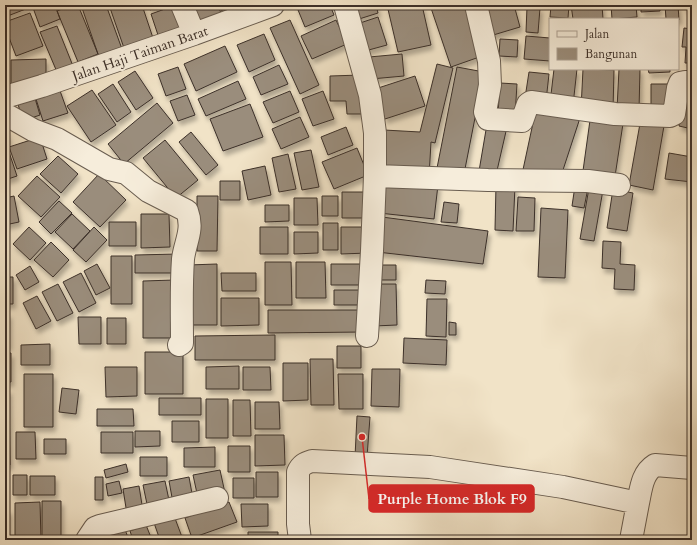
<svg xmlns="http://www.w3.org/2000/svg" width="697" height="545" font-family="Cardo,serif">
	<defs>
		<filter id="shadow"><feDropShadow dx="2.5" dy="4.5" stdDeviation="2" flood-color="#0004"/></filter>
	</defs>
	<rect width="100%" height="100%" fill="#f1e3c7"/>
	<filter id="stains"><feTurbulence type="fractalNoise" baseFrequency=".005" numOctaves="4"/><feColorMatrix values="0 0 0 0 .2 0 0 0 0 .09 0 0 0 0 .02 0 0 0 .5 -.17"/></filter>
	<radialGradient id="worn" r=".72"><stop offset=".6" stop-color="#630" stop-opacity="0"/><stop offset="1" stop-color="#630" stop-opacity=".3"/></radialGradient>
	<path fill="#9a8d7b" stroke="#3c3029" filter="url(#shadow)" d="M5 5H30L31 7 5 17Z
		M32 5H55L60 19 40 27Z
		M72 5H78L98 54 78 62 57 11Z
		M81 5H106L122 49 99 57Z
		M109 5H142L153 38 124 48Z
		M148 5H164L150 10Z
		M176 5 184 29 159 38 151 14Z
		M190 5H218L222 16 197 25Z
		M220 5H248L223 14Z
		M296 5H330L334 15 305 27Z
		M351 5H376L378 13 356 20Z
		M387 5H422L431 45 398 52Z
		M439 5H467L485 55 451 67 431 8Z
		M481 5H514L520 27 490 36Z
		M551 5H569L568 18 550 17Z
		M571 5H602L603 19H573Z
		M611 5H636L637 17 612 19Z
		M641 5H660V11L641 12Z
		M665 5H678L679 20 666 19Z
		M684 5H692V8L685 9Z
		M527 7 540 8 538 33 526 32Z
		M30 13 43 46 16 56 5 27V22Z
		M378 17 387 45 365 51 357 24Z
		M290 20 319 85 300 94 270 28Z
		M336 20 347 44 312 59 301 36Z
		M57 26 73 66 57 72 40 32Z
		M684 28 692 29V63H685L686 47H682Z
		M264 34 275 60 249 72 237 45Z
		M526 36 550 38V61L524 59Z
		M500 39 518 40 517 57 499 56Z
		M225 46 237 72 196 91 184 64Z
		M402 54 404 76 371 79 369 57Z
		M46 59V84H11V60Z
		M437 64 453 68 435 143 431 142 429 177 381 174 384 130 420 132Z
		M279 65 288 84 261 95 253 77Z
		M178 67 186 89 166 96 158 74Z
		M457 67 484 72 464 174 437 168Z
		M554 69H577L573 105 550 103Z
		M583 69 614 70 613 110 581 109Z
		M619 69H640L639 110 617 109Z
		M648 69H670V72L649 73Z
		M135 71 153 98 136 110 118 82Z
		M529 72 549 74 546 101 525 98Z
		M361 75 365 114H347L346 101H330V76Z
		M415 76 425 106 385 119 375 89Z
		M238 81 246 99 206 116 198 99Z
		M500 83 517 84 515 116 498 114Z
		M113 84 131 112 117 122 98 94Z
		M651 84H670L671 107H651Z
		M59 88 68 113 43 121 35 96Z
		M92 90 116 125 91 142 67 106Z
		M290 91 299 112 273 123 263 102Z
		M323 91 334 119 313 126 302 99Z
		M34 95 40 115 23 121 17 101Z
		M187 95 195 115 178 121 170 101Z
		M685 96 692 97V129L679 126Z
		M157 103 173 123 124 164 108 144Z
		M250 104 263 137 223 151 210 119Z
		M536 109 580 118 562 173 521 179Z
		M591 113 624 117 614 183 582 178Z
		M300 117 309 137 281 149 272 129Z
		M641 118 665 120 653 190 629 185Z
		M487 124 507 127 496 175 478 177Z
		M346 127 353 145 328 155 321 137Z
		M5 129 9 141 5 142Z
		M191 132 218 165 206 175 179 142Z
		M40 137 47 159 17 169 9 147Z
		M165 140 198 180 176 198 143 158Z
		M357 148 368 175 334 189 322 162Z
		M311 150 319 187 302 190 294 153Z
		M9 152 17 176 5 180V153Z
		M669 153 692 157V182L665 179Z
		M288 154 296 189 279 192 272 158Z
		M58 156 78 174 61 193 40 174Z
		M265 166 271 195 248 200 242 171Z
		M99 174 126 200 100 227 73 202Z
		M37 176 60 197 41 217 18 196Z
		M383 180 438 185 434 219 379 213Z
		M220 181H240V200H220Z
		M496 185 515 186 513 231 495 230Z
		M575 186 588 188 584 208 572 206Z
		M589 188 603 190 594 241 580 239Z
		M613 189 633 193 627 231 607 228Z
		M342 192H370V218H342Z
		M14 196 19 222 5 225V198Z
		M197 196H218L217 251H197Z
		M322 196H338V216H322Z
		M518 197 535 198 534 231H516Z
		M294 198H317L318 225H294Z
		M59 201 72 213 51 234 39 222Z
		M444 202 459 204 457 223 441 222Z
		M265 205H289V221L265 222Z
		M541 208 568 210 565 278 538 277Z
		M72 214 90 231 73 249 55 232Z
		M141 214H169L170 247 141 248Z
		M382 217 488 231 483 264 377 252Z
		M109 222H136V246H109Z
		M323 223H338V250H323Z
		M29 227 46 243 30 260 13 244Z
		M94 227 107 240 86 262 73 250Z
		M260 227H288V254H260Z
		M341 227H368V253L341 254Z
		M294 232H318V253L294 254Z
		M603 241 621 242 620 264 635 265 634 290 614 289 615 269 602 268Z
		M51 242 69 260 53 277 34 260Z
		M178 254V273H135V255Z
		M111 256H132V304H111Z
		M265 262H291L292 305H265Z
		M296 262H325L326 298H296Z
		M97 264 110 288 96 295 84 271Z
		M217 264V325H188V265Z
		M331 264H367V285H331Z
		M376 265H396V280H376Z
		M30 266 39 282 25 290 16 275Z
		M81 273 96 303 79 312 63 282Z
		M221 273H256V291H222Z
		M5 277H13V304H5Z
		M174 280 175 338H143V281Z
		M426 280 446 281 445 294 425 293Z
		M58 284 73 313 57 321 42 292Z
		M374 284H396L397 325 374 326Z
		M334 290H364L365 305H334Z
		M37 296 51 321 36 329 23 303Z
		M221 298H259V325L221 326Z
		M427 299H447L446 337 426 336Z
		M268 310H364V332L268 333Z
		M5 314H9V346H5Z
		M78 317H101V344H79Z
		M107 318H126V344H107Z
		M449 322 456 323V335H449Z
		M275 335V360H195V336Z
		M404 338 447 340 446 365 403 363Z
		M50 344V365H21V345Z
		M337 346H361V368H337Z
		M145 352H183V394H145Z
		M5 353H11V382H5Z
		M310 359H333L334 405H311Z
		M283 363H308V400L283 401Z
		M239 366V389H206V367Z
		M105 367H137V396L106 397Z
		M243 367H270L271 390H243Z
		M372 369H400L399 407 371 406Z
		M24 374H53V427H24Z
		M338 374H363V409H339Z
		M62 388 79 390 76 414 59 412Z
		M5 390H9L10 465H5Z
		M159 398H201V415H159Z
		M206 399H228V438H206Z
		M233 400H250L251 436H233Z
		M255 402H279L280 429H255Z
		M97 409H133L134 426H97Z
		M357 416 370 417 367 457H355Z
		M172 421H199V442H172Z
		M135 431H160V446L135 447Z
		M16 432H35L36 459H16Z
		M101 432H133V453H101Z
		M255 435H284L285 465 255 466Z
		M44 439H66V454H44Z
		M228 446H250V472H228Z
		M215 447V467H184V448Z
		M140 457H167V476H140Z
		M126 464 128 472 106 478 104 470Z
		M220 470 225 493 198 498 193 475Z
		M256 472H278V497H256Z
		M13 475H27V495H13Z
		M30 476H55V495H30Z
		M95 477H103V500H95Z
		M189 477 193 499 173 503 169 481Z
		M233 478H254V498H233Z
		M119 481 122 493 108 496 106 484Z
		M165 481 170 505 148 509 143 485Z
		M139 486 143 511 127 514 123 489Z
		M42 501H61V540H42Z
		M40 502 41 540H15V503Z
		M229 502 237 522 192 538 185 518Z
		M241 504H268V526L242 527Z
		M5 510H9V540H5Z
		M173 513 182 537 174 540H160L153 520Z
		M146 525 152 540H133L130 531Z
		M124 527 129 540H99L98 536Z
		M248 532H278V540H248Z
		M218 536H244V540H218Z"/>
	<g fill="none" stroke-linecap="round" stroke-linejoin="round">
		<g stroke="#695d50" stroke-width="24">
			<path id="street" d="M182 5 194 34
				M345 5 370 95 375 133V176L372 251 367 336
				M476 5 489 61 490 85 485 112 488 119 522 121 528 104 531 102 615 114 670 116 674 114 678 88 680 83 685 82 692 83
				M5 97 42 86 194 34 273 5
				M5 114 33 130 57 139 109 169 126 173 148 191 187 211C194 230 185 242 183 259 181 287 182 315 182 343L179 345
				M375 176 488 180 588 181 619 185
				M638 503C641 489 642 473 655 465L692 468
				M87 540 95 528 100 526 217 498
				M300 540 298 524V472C301 465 305 463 312 461L430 467 563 487 638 503 631 540"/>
		</g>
		<use href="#street" stroke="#f6eddb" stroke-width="22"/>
	</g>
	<g text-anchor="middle" stroke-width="4" stroke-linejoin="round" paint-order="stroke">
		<g font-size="14" fill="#3c3029" stroke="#f6eddb">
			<text transform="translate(140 53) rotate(-19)" y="5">Jalan Haji Taiman Barat</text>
		</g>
	</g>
	<path fill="none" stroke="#d62828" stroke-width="1.5" d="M362 437L369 499"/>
	<circle fill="#d62828" stroke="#f6eddb" stroke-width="1.5" cx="362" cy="437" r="4"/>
	<rect fill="#d62828" stroke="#d62828" stroke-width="1.5" x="369" y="485" width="165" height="27" rx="4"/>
	<g font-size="15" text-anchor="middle" font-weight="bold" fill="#fff">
		<text x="452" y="504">Purple Home Blok F9</text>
	</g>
	<rect width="697" height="545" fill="none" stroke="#f1e3c7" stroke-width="20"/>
	<rect x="6" y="6" width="685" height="533" fill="none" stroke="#3c3029" stroke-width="2"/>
	<rect x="10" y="10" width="677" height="525" fill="none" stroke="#3c3029"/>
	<rect x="549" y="18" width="130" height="52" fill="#f6eddb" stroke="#aca194"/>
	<rect x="557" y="31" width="20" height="6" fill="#f6eddb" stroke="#aca194"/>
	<text x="585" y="38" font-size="12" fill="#3c3029">Jalan</text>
	<rect x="557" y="48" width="20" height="12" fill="#9a8d7b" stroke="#aca194"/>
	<text x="585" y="58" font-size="12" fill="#3c3029">Bangunan</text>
	<rect width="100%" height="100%" filter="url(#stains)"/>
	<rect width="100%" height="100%" fill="url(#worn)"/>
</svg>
